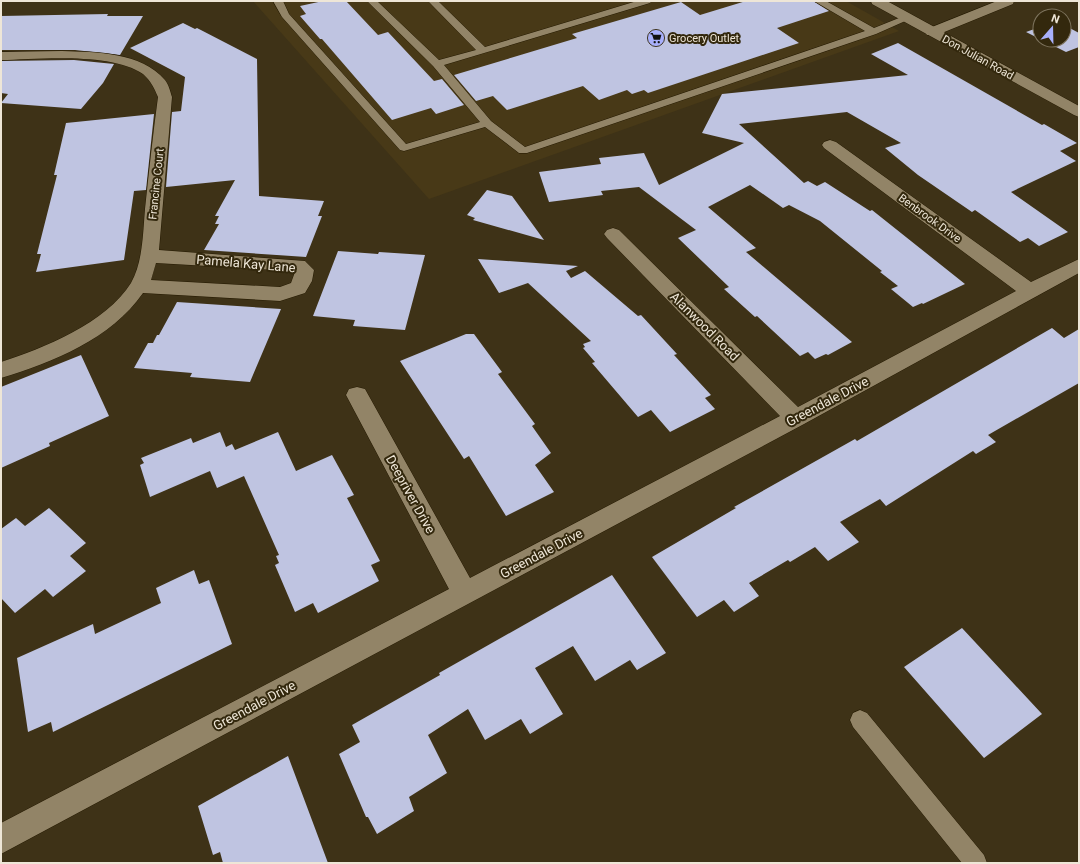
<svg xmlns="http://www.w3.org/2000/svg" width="1080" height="864" font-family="Roboto,sans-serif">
	<rect width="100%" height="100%" fill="#3e3217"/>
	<path fill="#483917" d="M253 1H846L899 31 429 199Z"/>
	<path fill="#bfc4e1" d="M323 1H346L378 35 388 32 434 81 442 79 464 105 436 114 431 108 392 120 322 39H320L300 16 306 14 300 6Z
		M746 1H813L829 11 777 28 799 43 648 93 644 90 632 94 627 90 599 100 583 86 507 110 493 96 476 101 454 75 577 38 572 34 681 2 700 15Z
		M108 14 107 16H143L120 55 75 50H1V16Z
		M183 23 195 29 197 28 257 59 259 196 324 201 318 216H322L306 257 204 250 219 224H215L219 216H215L235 180 166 187 172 112 181 111 185 77 130 48Z
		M1064 25 1079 33V47L1066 52 1042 40H1064Z
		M1040 27V39L1026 32Z
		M898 43 1042 125 1044 124 1077 143 1060 151 1076 161 1011 192 1068 232 1039 246 1028 238 1020 242 975 210 972 212 918 175 885 148 901 143 847 112 739 124 804 183 808 181 817 186 825 182 870 211 872 210 965 284 923 304 922 303 913 307 891 289 898 286 880 272 882 271 820 221 789 205 783 208 750 185 708 207 756 248 746 252 852 342 828 355 826 354 815 359 808 352 800 356 757 316 755 317 724 289 729 287 678 238 696 230 639 187 601 191 603 195 549 202 539 172 601 164 599 158 644 153 659 185 744 143 702 133 722 94 908 75 871 54Z
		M74 60 114 64 103 83 81 109 1 103 8 94 1 93V61Z
		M154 114 146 190 134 191 124 260 36 272 41 254H37L57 175H54L66 123Z
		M487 190 512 196 544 240 473 220 475 218 467 215Z
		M338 251 378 254 379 252 425 255 405 330 353 326 355 320 313 316Z
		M478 259 578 266 566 271 571 278 585 271 638 316 641 315 677 354 674 355 711 395 705 398 715 409 670 432 651 410 638 417 592 363 595 362 583 348 585 347 583 344 591 341 528 283 499 293Z
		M177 302 281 309 250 382 190 377 192 373 134 368 148 343H153L157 335H159Z
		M1052 328 1064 338 1079 329V383L988 435 996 442 976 454 973 451 886 506 880 499 840 522 859 542 828 561 815 547 790 562 788 560 749 583 759 596 734 612 724 600 697 617 652 557 736 508 734 507 855 439 857 441Z
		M466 334H474L502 372 498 374 535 424 532 426 551 453 535 465 554 492 506 516 469 456 464 459 400 361Z
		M81 355 109 416 49 443 50 446 1 468V387Z
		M220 432 226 447 232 444 235 450 278 432 296 471 332 455 354 495 347 498 380 561 371 565 379 581 318 613 313 603 295 612 275 565 279 563 276 556 279 555 244 476 217 488 210 471 150 497 140 465 144 463 141 458 191 438 193 443Z
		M49 508 86 543 70 556 86 571 53 597 45 589 15 613 1 598V529L16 518 25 526Z
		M194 570 199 584 209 580 232 644 53 732 51 722 28 732 17 658 93 624 95 634 161 603 156 588Z
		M612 575 666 653 637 670 630 660 595 681 573 646 535 668 563 714 530 734 521 719 485 740 468 709 428 735 447 773 409 797 414 811 377 834 368 817H366L339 754 360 742 352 725 440 675 439 673Z
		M962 628 1042 714 984 758 904 667Z
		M288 756 328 863H223L220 852 213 855 198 806Z"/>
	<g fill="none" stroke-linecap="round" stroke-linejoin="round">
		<g stroke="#241901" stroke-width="1">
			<path id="service" d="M273 1H283L289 14 406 144 480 122 433 66 367 1H377L439 60 476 50 428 1H438L485 47 637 1H652L650 3 444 65 491 121 525 147 865 31 814 1H826L874 28 904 16H910L912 18 876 34 527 153H519L485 127 404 151 400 150 282 17Z
				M860 710 867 713 984 855 987 863H962L853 727 850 720 853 713Z"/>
		</g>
		<g stroke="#241901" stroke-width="1">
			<path id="minor" d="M997 1H1014L1013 4 937 35H927L925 32 927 29Z
				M62 51C96 52 141 52 165 80 169 85 170 91 172 97L159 250 305 261 314 270 312 281 305 293 280 301 143 293C111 339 53 362 1 378V362C44 348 106 323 131 283 143 262 143 232 145 209 149 171 153 134 158 97 154 88 151 81 143 74 112 52 38 59 1 60V52ZM156 263 294 271 295 272 291 283 280 287 151 280Z
				M830 140 836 142 1031 282 1079 259V273L804 424 1 854V823L449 589 346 395 349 389 357 387 365 389 470 578 780 416 607 238 604 234 607 230 613 228 619 230 798 407 1016 291 824 148 822 145 824 142Z"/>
		</g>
		<g stroke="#241901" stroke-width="1">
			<path id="tertiary" d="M871 1H887L1079 106V117L1074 115 872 4Z"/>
		</g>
		<use href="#service" fill="#928467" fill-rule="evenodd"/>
		<use href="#minor" fill="#928467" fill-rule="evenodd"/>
		<use href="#tertiary" fill="#928467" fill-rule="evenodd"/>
	</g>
	<defs>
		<g id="supermarket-disc" transform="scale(0.9)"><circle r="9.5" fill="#a8b0fc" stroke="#33280d"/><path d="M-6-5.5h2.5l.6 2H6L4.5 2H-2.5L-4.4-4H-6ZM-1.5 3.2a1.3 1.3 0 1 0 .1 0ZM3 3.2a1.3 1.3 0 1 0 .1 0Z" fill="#111"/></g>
	</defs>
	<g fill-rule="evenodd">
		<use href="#supermarket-disc" x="656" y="38"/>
	</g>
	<g text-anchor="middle" stroke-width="4" stroke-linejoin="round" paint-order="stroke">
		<g font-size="11" fill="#eee6d7" stroke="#33280d" text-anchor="start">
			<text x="669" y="42">Grocery Outlet</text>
		</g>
		<g font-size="11" fill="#eee6d7" stroke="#33280d">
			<text transform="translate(978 57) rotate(29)" y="4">Don Julian Road</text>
			<text transform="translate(156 184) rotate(-84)" y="4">Francine Court</text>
			<text transform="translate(930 218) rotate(36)" y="4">Benbrook Drive</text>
		</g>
		<g font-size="13" fill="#eee6d7" stroke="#33280d">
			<text transform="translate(246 263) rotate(5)" y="5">Pamela Kay Lane</text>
			<text transform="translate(705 326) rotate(45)" y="5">Alanwood Road</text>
			<text transform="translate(827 401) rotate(-28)" y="5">Greendale Drive</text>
			<text transform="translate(411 494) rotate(61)" y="5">Deepriver Drive</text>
			<text transform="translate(541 553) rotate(-28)" y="5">Greendale Drive</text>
			<text transform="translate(254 705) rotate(-28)" y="5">Greendale Drive</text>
		</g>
	</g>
	<rect width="1080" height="864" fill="none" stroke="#eee6d7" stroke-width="4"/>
	<g transform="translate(1052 28) rotate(20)"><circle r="19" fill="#33280d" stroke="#7e745e"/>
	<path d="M0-3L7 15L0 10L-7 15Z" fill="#a8b0fc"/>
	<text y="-6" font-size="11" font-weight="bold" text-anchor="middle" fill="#eee6d7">N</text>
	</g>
</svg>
